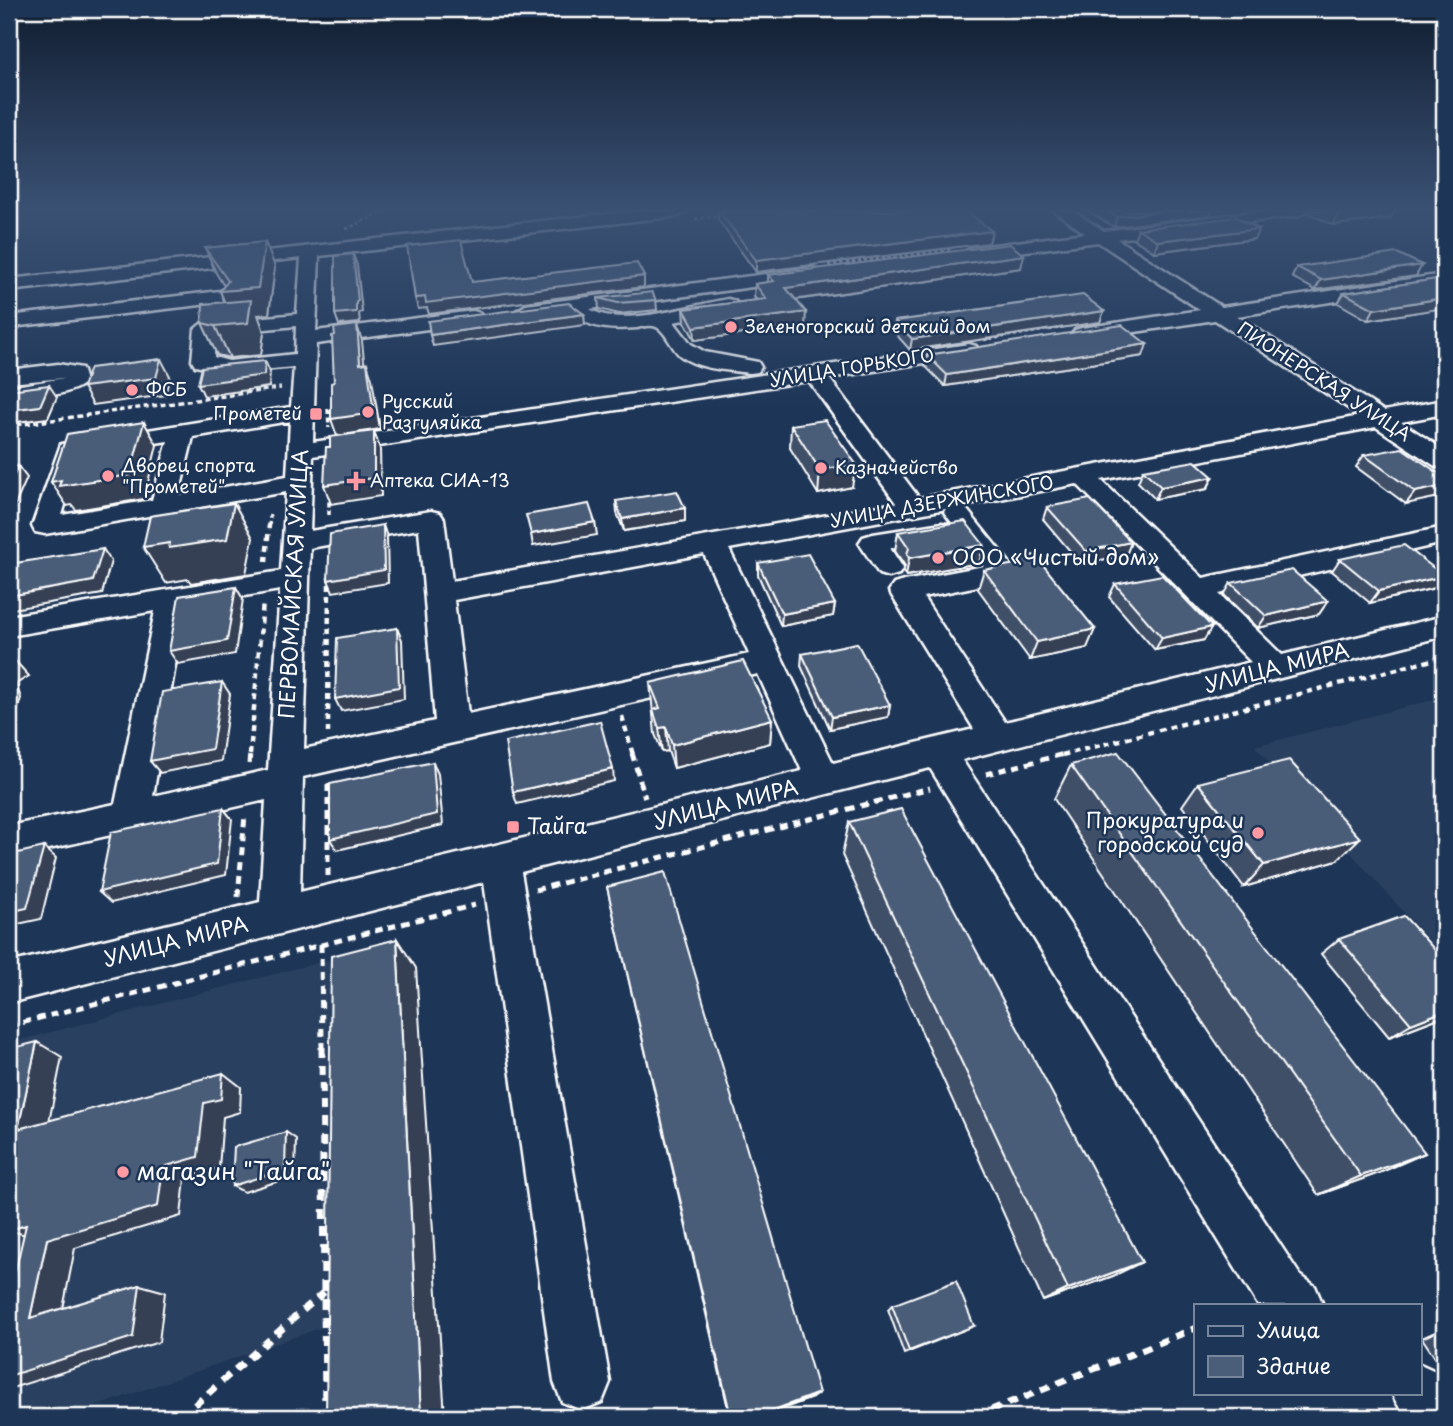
<svg xmlns="http://www.w3.org/2000/svg" width="1453" height="1426" font-family="'Playpen Sans',sans-serif">
	<rect width="100%" height="100%" fill="#1d3557"/>
	<filter id="ink" filterUnits="userSpaceOnUse"><feTurbulence type="fractalNoise" baseFrequency=".0143" numOctaves="2"/><feDisplacementMap in="SourceGraphic" scale="14" xChannelSelector="R" yChannelSelector="G"/><feConvolveMatrix kernelMatrix="1 2 1 2 8 2 1 2 1" color-interpolation-filters="sRGB"/></filter>
	<g filter="url(#ink)">
		<path fill="#2a4161" d="M1444 697V957L1255 746Z
			M336 958 340 1321 66 1417H9V1043Z"/>
		<g fill="none" stroke-linecap="round" stroke-linejoin="round">
			<g stroke="#fff" stroke-width="5">
				<path id="minor" d="M634 211H687L679 216 319 256 316 331 473 311 480 313 483 317 480 321 473 323 316 344 313 442 969 344 976 346 979 350 976 354 969 356 829 378 919 498 1360 416 1215 320 1082 340 1075 338 1072 334 1075 330 1082 328 1200 310 1098 242 971 258 962 253 971 248 1085 233 1054 211H1073L1104 231 1259 211H1306L1298 216 1117 239 1222 307 1444 274V285L1237 316 1384 411 1444 400V414L1401 422 1444 450V468L1435 466 1376 427 1101 480 1203 578 1444 527V543L1219 594 1282 655 1444 616V636L962 760 1300 1275 1315 1286 1323 1305H1258L930 768 521 872 610 1382 602 1402 582 1410 562 1402 554 1382 484 882 9 1003V963L260 902 266 800 9 858V826L115 804 155 611 9 636V616L281 571 286 492 45 534 35 532 32 526 61 444 291 407 294 367 221 374 213 373 211 369 195 366 192 361 195 329 206 320 209 304 20 326 16 331 9 333V316L220 291 230 297 225 321 297 314 301 258 9 291V279ZM296 326 295 354 229 361 214 357 215 334ZM809 381 896 503 452 581 444 519 440 513 431 511 310 531 313 456ZM290 421 287 476 179 495 193 437ZM168 441 152 500 62 515 80 455ZM1077 484 1251 662 1005 722 923 597 1013 579 1017 572 964 506ZM946 509 944 512 984 566 904 581 894 584 889 591 974 729 833 763 729 549ZM419 529 435 721 304 749 310 548ZM704 554 749 654 468 714 454 600ZM280 590 268 770 153 796 185 606ZM758 674 802 771 300 892 303 777Z
					M813 268 819 270 822 274 819 278 590 309C620 329 692 305 728 299L735 301 738 305 735 309 674 322 691 344 705 352 758 362 761 367 758 372 750 373C728 370 701 370 682 357 671 350 666 328 653 326 648 325 641 327 637 328 614 330 587 330 572 311L526 317 516 311 526 305Z
					M58 364 82 368 86 381C75 396 27 398 9 401V387L64 378 9 383V370Z
					M942 523 952 525 956 531 952 537 890 548 903 568 899 574 889 577 879 574 859 543 863 537 873 534Z
					M1420 1364 1444 1375V1417C1414 1417 1405 1424 1392 1393H1420Z"/>
			</g>
			<path stroke="#fff" stroke-width="2.5" stroke-dasharray="3.5 2.5" stroke-linecap="butt" d="M695 219 721 216
				M346 229 386 211
				M828 265 951 250
				M487 307 506 305
				M984 340 1062 328"/>
			<path stroke="#fff" stroke-width="3.5" stroke-dasharray="5 3.5" stroke-linecap="butt" d="M328 409 329 428
				M9 426 281 388
				M329 493V516
				M269 527 270 515"/>
			<path stroke="#fff" stroke-width="4.5" stroke-dasharray="6 5" stroke-linecap="butt" d="M266 562 269 525
				M622 716 633 755
				M328 733 329 577
				M250 755 263 602
				M1062 755 1444 657"/>
			<path stroke="#fff" stroke-width="5" stroke-dasharray="8 6" stroke-linecap="butt" d="M632 753 645 798
				M249 764 250 753
				M986 774 1068 753
				M328 784V876
				M535 890 930 788
				M238 897 245 815
				M321 944 322 1048
				M9 1026 475 905"/>
			<path stroke="#fff" stroke-width="7" stroke-dasharray="10 8" stroke-linecap="butt" d="M322 1047 325 1417
				M181 1417 324 1292
				M974 1417 1196 1328"/>
			<use href="#minor" fill="#1d3557" fill-rule="evenodd"/>
		</g>
		<path fill="#405068" stroke="#fff" stroke-width="2" d="M718 211H719L992 231 989 243 756 272 718 220Z
			M1088 211H1212L1210 215 1114 227Z
			M1308 211H1394L1391 218 1333 225 1308 213Z
			M1138 229H1259L1254 239 1154 252 1134 239Z
			M265 242 275 267 269 314 258 315 264 332 261 355 230 358 217 355 202 323 225 302 220 291 224 286 216 273 205 248Z
			M1297 267 1416 276 1315 290 1292 277Z
			M1021 268 795 300 805 326 695 340 685 322 684 309 757 300 754 297 755 284 768 282V275Z
			M1444 278V308L1368 320 1338 303 1344 293Z
			M598 298 656 300 657 310 619 314 599 309Z
			M1104 311 1100 322 910 350 894 332 895 321Z
			M927 355 1143 356 945 386 925 366Z
			M791 425 852 487 818 494 790 448Z
			M1444 425V436L1439 433Z
			M1364 455 1444 477 1406 504 1356 467Z
			M1143 470 1213 477 1207 489 1155 499 1138 482Z
			M616 501 685 521 624 531 617 513Z
			M1047 507 1131 542 1126 555 1081 564 1043 519Z
			M898 532 984 545 979 563 906 576 903 572 905 566 895 551Z
			M1444 541V550L1440 547Z
			M1340 559 1444 576 1435 588 1370 603 1332 571Z
			M758 563 835 604 833 616 781 626 758 575Z
			M984 570 1087 648 1030 660 978 589Z
			M1231 583 1328 601 1319 614 1258 628 1224 595Z
			M1115 584 1212 627 1204 640 1155 650 1109 597Z
			M802 654 890 705 888 717 830 729 801 666Z
			M650 683 772 719 770 743 674 768 668 751 662 752 655 734Z
			M1071 765 1425 1153 1379 1173 1318 1195 1054 799Z
			M1198 783 1337 860 1244 887 1182 806Z
			M849 822 1113 1276 1043 1301 842 855Z
			M607 887 812 1398 760 1417H730Z
			M1339 939 1444 960V1016L1389 1037 1321 954Z
			M892 1305 974 1326 904 1354 888 1309Z
			M1444 1328V1371L1422 1338Z"/>
		<path fill="#344155" stroke="#fff" stroke-width="2" d="M1165 211H1212L1210 215 1114 227 1117 217Z
			M1346 211H1394L1391 218 1333 225 1340 212Z
			M1259 229 1254 239 1154 252 1158 241Z
			M992 231 989 243 756 272V260Z
			M265 242 275 267 269 314 258 315 264 332 261 355 230 358 215 326 231 318 220 291Z
			M353 254 357 265 362 312 359 313 360 323 339 325 335 314Z
			M1024 255 1021 268 785 301 786 288Z
			M1422 265 1416 276 1315 290 1321 280Z
			M644 276V287L429 314 427 308 418 309 415 298Z
			M1444 298V308L1368 320 1374 309Z
			M1104 311 1100 322 910 350 912 339Z
			M806 312 805 326 695 340 694 327Z
			M584 314 585 325 433 346 430 335Z
			M357 325 362 341 366 380 360 364Z
			M1147 344 1143 356 945 386 947 375Z
			M161 359 170 376 165 395 93 405 83 387Z
			M265 361 270 372 269 387 204 396 198 384Z
			M367 363 372 379 380 429 337 436 331 419Z
			M49 385 57 397 48 418 9 423V410Z
			M144 422 157 445 144 499 76 510 72 505 67 506 51 482Z
			M374 431 380 449 381 496 331 504 324 485Z
			M856 464 852 487 818 494 820 470Z
			M18 466 27 478 9 519V486Z
			M1213 477 1207 489 1155 499 1161 487Z
			M1444 486V496L1406 504 1415 492Z
			M234 503 253 538 246 574 191 583 188 579 166 583 143 547Z
			M685 508V521L624 531 622 519Z
			M595 522 597 535 533 546 531 534Z
			M383 525 387 537 388 583 333 592 328 580Z
			M1131 542 1126 555 1081 564 1086 551Z
			M984 545 979 563 906 576 909 558Z
			M103 549 111 561 102 594 13 609 9 604V596Z
			M1444 576 1435 588 1370 603 1379 591Z
			M236 587 243 599 235 654 178 664 169 651Z
			M1328 601 1319 614 1258 628 1266 616Z
			M835 604 833 616 781 626 782 614Z
			M1212 627 1204 640 1155 650 1162 638Z
			M397 628 402 640 404 699 341 711 335 699Z
			M1095 629 1087 648 1030 660 1037 642Z
			M9 654 29 676 16 684 21 698 13 725 9 730Z
			M222 682 230 694 221 761 160 773 150 761Z
			M890 705 888 717 830 729 832 717Z
			M772 719 770 743 674 768 672 745Z
			M666 727 668 751 662 752 659 728Z
			M433 762 438 774 443 825 337 850 330 839Z
			M613 769 614 781 517 804 513 792Z
			M223 808 232 819 226 875 111 903 99 892Z
			M1360 838 1337 860 1244 887 1264 865Z
			M44 847 56 858 41 919 9 926V912Z
			M397 939 416 968 445 1417H421Z
			M1444 1011V1016L1389 1037 1411 1024Z
			M37 1042 62 1057 45 1142 18 1129Z
			M223 1073 241 1087 240 1112 223 1117 219 1168 185 1178 181 1216 75 1248 60 1324 30 1318 47 1239 163 1167Z
			M286 1132 296 1139 295 1176 244 1192 232 1186Z
			M1425 1153 1379 1173 1318 1195 1361 1176Z
			M13 1208 31 1222 9 1214V1210Z
			M26 1225 38 1239 9 1230Z
			M1142 1262 1113 1276 1043 1301 1068 1289Z
			M140 1285 165 1292 159 1342 9 1389V1376Z
			M819 1393 812 1398 760 1417H755Z"/>
		<path fill="#4a5d79" stroke="#fff" stroke-width="2" d="M719 211H966L992 231 756 260Z
			M1107 211H1165L1117 217Z
			M1236 217 1259 229 1158 241 1138 229Z
			M461 240 472 282 637 263 644 276 426 303 425 297 415 298 407 246Z
			M265 242 258 288 220 291 228 281 205 248Z
			M1010 244 1024 255 786 288 806 312 694 327 684 309 766 299 755 284 774 281 768 275Z
			M1397 253 1422 265 1321 280 1297 267Z
			M353 254 358 301 356 302V312L335 314V256Z
			M1444 278V298L1374 309 1344 293Z
			M652 292 656 300 618 303 598 298Z
			M1083 295 1104 311 912 339 895 321Z
			M251 300 248 323 215 326 202 323 203 304Z
			M569 303 584 314 430 335 428 321Z
			M357 325 360 364 367 363 374 413 331 419V383L334 382 332 336 335 335 334 328Z
			M1122 325 1147 344 947 375 927 355Z
			M161 359 156 378 83 387 90 368Z
			M265 361 264 375 198 384 202 367Z
			M49 385 40 406 9 410V390Z
			M825 420 856 464 820 470 791 425Z
			M144 422 130 475 59 486 61 480 51 482 67 434Z
			M374 431V478L324 485 326 447H330V437Z
			M1402 448 1444 477V486L1415 492 1364 455Z
			M1195 461 1213 477 1161 487 1143 470Z
			M18 466 9 486V468Z
			M677 491 685 508 622 519 616 501Z
			M1090 499 1131 542 1086 551 1047 507Z
			M234 503 227 539 169 548 170 543 143 547 150 516Z
			M589 504 595 522 531 534 526 515Z
			M965 521 984 545 909 558 907 554 909 548 898 532Z
			M383 525 384 570 328 580 330 534Z
			M1404 545 1444 576 1379 591 1340 559Z
			M103 549 93 581 9 596V582L16 563Z
			M808 554 835 604 782 614 758 563Z
			M1035 555 1095 629 1037 642 984 570 1020 563 1024 557Z
			M1292 570 1328 601 1266 616 1231 583Z
			M1162 575 1212 627 1162 638 1115 584Z
			M236 587 227 641 169 651 179 596Z
			M397 628 399 687 335 699 337 638Z
			M857 643 890 705 832 717 802 654Z
			M743 661 772 719 672 745 666 727 659 728 653 710 660 708 650 683Z
			M222 682 212 749 150 761 162 692Z
			M600 721 613 769 513 792 505 742Z
			M1118 752 1425 1153 1361 1176 1071 765Z
			M1289 760 1360 838 1264 865 1198 783Z
			M433 762 437 814 330 839V784Z
			M223 808 217 864 99 892 111 832Z
			M901 809 1142 1262 1068 1289 849 822Z
			M44 847 27 908 9 912V855Z
			M665 872 819 1393 755 1417H731L607 887Z
			M1404 916 1444 960V1011L1411 1024 1339 939Z
			M397 939 421 1417H326L331 956Z
			M37 1042 18 1129 223 1073 221 1099 204 1103 198 1157 163 1167 158 1206 47 1239 30 1318 140 1285 133 1337 9 1376V1282L13 1281 26 1225 9 1230 13 1208 9 1210V1049Z
			M286 1132 285 1169 232 1186 234 1147Z
			M956 1281 974 1326 909 1351 892 1305Z"/>
	</g>
	<linearGradient id="sky" x2="0" y2="1"><stop stop-color="#101d30"/><stop offset="0.51" stop-color="#3a5174"/><stop offset="1" stop-color="#3a5174" stop-opacity="0"/></linearGradient>
	<rect width="1453" height="411" fill="url(#sky)"/>
	<g fill="#ff9aa2" stroke="#1d3557" stroke-width="2.5">
		<circle cx="731" cy="327" r="7"/>
		<circle cx="132" cy="390" r="7"/>
		<circle cx="368" cy="412" r="7"/>
		<rect x="309" y="407" width="14" height="14" rx="3.5"/>
		<circle cx="821" cy="468" r="7"/>
		<circle cx="108" cy="476" r="7"/>
		<path d="M352.5 470.5h7v7h7v7h-7v7h-7v-7h-7v-7h7z"/>
		<circle cx="938" cy="558" r="7"/>
		<rect x="506" y="820" width="14" height="14" rx="3.5"/>
		<circle cx="1258" cy="833" r="7"/>
		<circle cx="123" cy="1172" r="7"/>
	</g>
	<g text-anchor="middle" stroke-width="5" stroke-linejoin="round" paint-order="stroke">
		<g font-size="18" fill="#fff" stroke="#1d3557" text-anchor="start">
			<text x="745" y="333">Зеленогорский детский дом</text>
			<text x="146" y="396">ФСБ</text>
			<text x="382" y="408">Русский<tspan x="382" dy="21">Разгуляйка</tspan></text>
			<text x="302" y="420" text-anchor="end">Прометей</text>
			<text x="122" y="472">Дворец спорта<tspan x="122" dy="21">"Прометей"</tspan></text>
			<text x="835" y="474">Казначейство</text>
			<text x="370" y="487">Аптека СИА-13</text>
		</g>
		<g font-size="18" fill="#fff" stroke="#1d3557">
			<text transform="translate(852 368) rotate(-9)" y="6">УЛИЦА ГОРЬКОГО</text>
			<text transform="translate(1324 382) rotate(33)" y="6">ПИОНЕРСКАЯ УЛИЦА</text>
			<text transform="translate(942 502) rotate(-10)" y="6">УЛИЦА ДЗЕРЖИНСКОГО</text>
		</g>
		<g font-size="21" fill="#fff" stroke="#1d3557" text-anchor="start">
			<text x="952" y="565">ООО «Чистый дом»</text>
			<text x="1244" y="828" text-anchor="end">Прокуратура и<tspan x="1244" dy="24">городской суд</tspan></text>
			<text x="527" y="834">Тайга</text>
		</g>
		<g font-size="21" fill="#fff" stroke="#1d3557">
			<text transform="translate(294 584) rotate(-87)" y="7">ПЕРВОМАЙСКАЯ УЛИЦА</text>
			<text transform="translate(1277 668) rotate(-14)" y="7">УЛИЦА МИРА</text>
			<text transform="translate(726 805) rotate(-14)" y="7">УЛИЦА МИРА</text>
			<text transform="translate(176 942) rotate(-14)" y="7">УЛИЦА МИРА</text>
		</g>
		<g font-size="24" fill="#fff" stroke="#1d3557" text-anchor="start">
			<text x="137" y="1180">магазин "Тайга"</text>
		</g>
	</g>
	<rect width="1453" height="1426" fill="none" stroke="#1d3557" stroke-width="35"/>
	<rect x="18" y="18" width="1418" height="1391" fill="none" stroke="#fff" stroke-width="2.5" filter="url(#ink)"/>
	<rect x="1194" y="1304" width="228" height="91" fill="#1d3557" stroke="#77869a" stroke-width="2"/>
	<rect x="1208" y="1326" width="35" height="10" fill="#1d3557" stroke="#77869a" stroke-width="2"/>
	<text x="1257" y="1338" font-size="21" fill="#ffffff">Улица</text>
	<rect x="1208" y="1356" width="35" height="21" fill="#4a5d79" stroke="#77869a" stroke-width="2"/>
	<text x="1257" y="1374" font-size="21" fill="#ffffff">Здание</text>
</svg>
